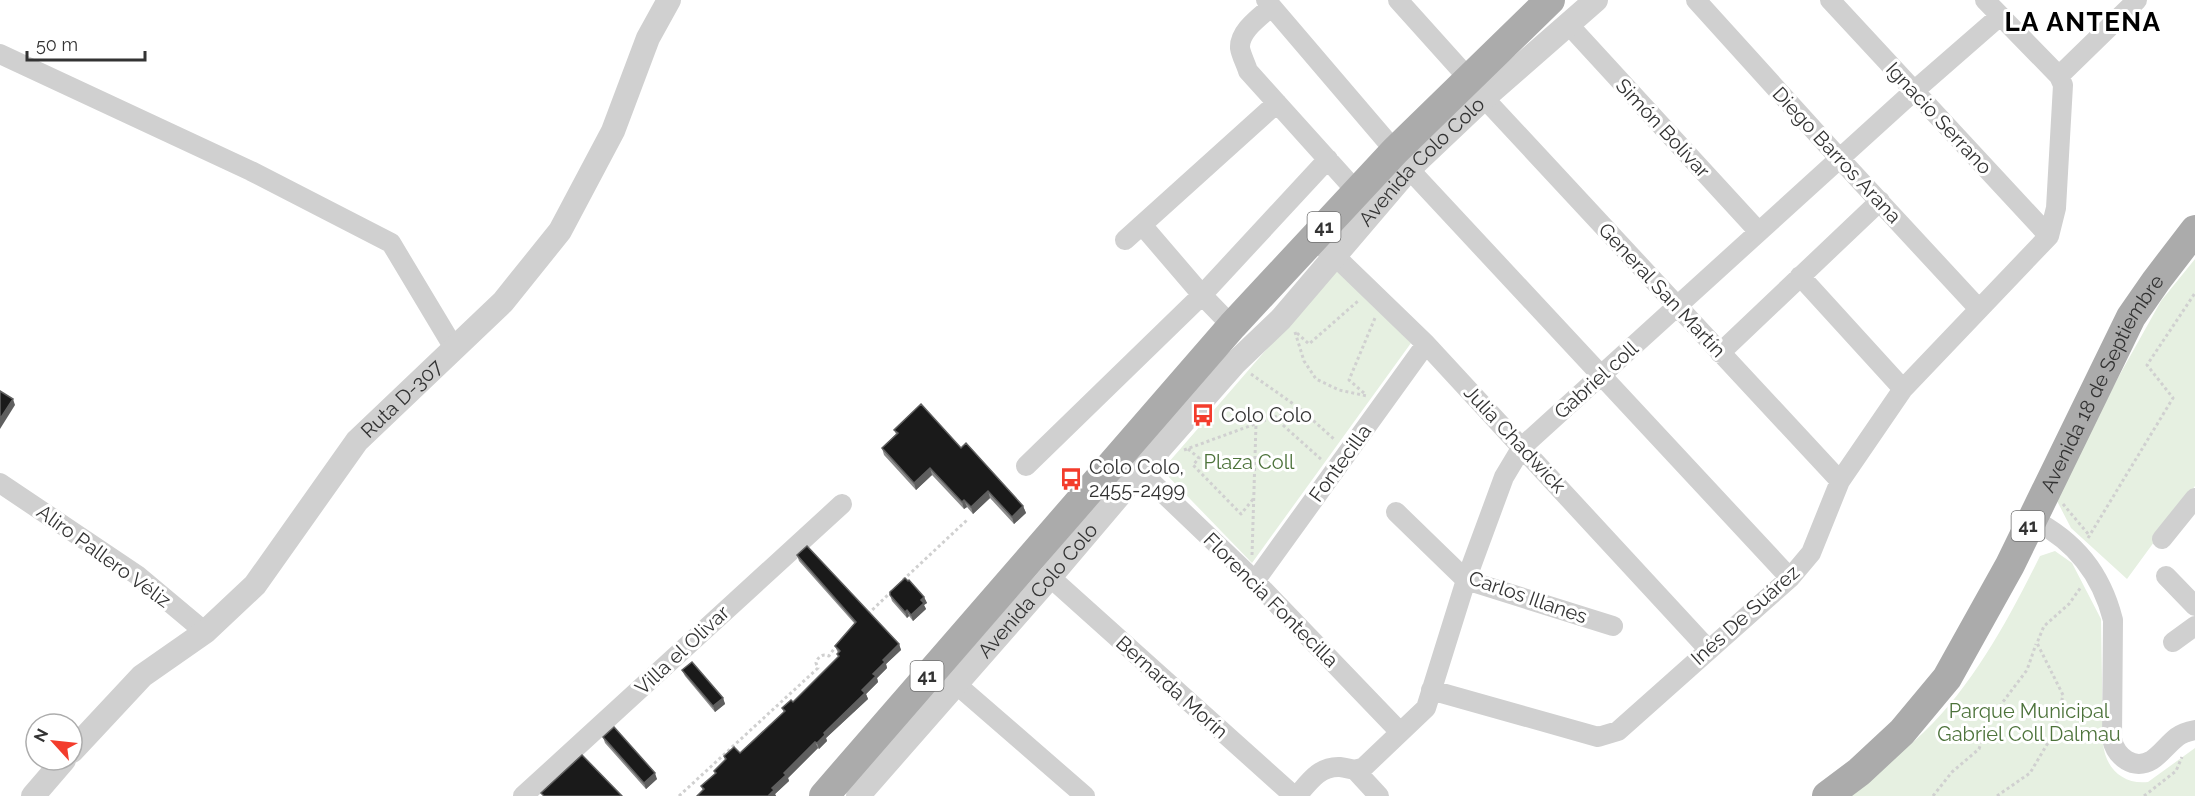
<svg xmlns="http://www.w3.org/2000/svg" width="2195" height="796" font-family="Raleway,sans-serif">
	<rect width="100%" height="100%" fill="#fff"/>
	<path fill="#e6f0e1" d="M2195 259V486L2127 579 2071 528 2056 499 2119 376 2161 301Z
		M1336 269 1411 343 1252 563 1162 470Z
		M2055 551 2072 563 2101 619 2103 743C2105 768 2123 785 2148 782L2195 748V796H1846C1872 775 1900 755 1924 732 1974 684 2009 618 2040 556Z"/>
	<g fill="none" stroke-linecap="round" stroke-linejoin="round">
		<path stroke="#d0d0d0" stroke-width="3" stroke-dasharray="3 3" stroke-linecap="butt" d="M1295 332 1304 361 1316 379 1339 390 1367 396
			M1297 333 1309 344 1358 301
			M1251 374 1299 408 1335 440
			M1364 393 1349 380 1375 318
			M1274 417 1322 460
			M1188 449 1199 458 1193 465 1241 514 1254 498
			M1184 450 1299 408
			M2063 504 2089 535
			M2088 538 2173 398 2147 365 2195 293
			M1252 555 1256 424
			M903 580 967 520
			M868 614 892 591
			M679 796 818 668 816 663C818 657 822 653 829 656L838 643
			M1933 796 1952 772 1979 749 1987 723 2027 670 2036 644
			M1997 796 2030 773 2055 731 2063 695 2037 643 2044 626 2069 604 2081 587
			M2144 796 2176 771 2182 757"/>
		<path stroke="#d0d0d0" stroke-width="20" d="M1266 0 1395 151
			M1398 0 1469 79
			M1696 0 1840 159 1979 309
			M1830 0 2049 236
			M1271 7C1260 17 1239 31 1240 48 1241 55 1246 64 1248 71L1357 192
			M1568 24 1759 232
			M0 54 251 171 391 243 454 348
			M2059 76 2137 0
			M1484 98 1840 481
			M1409 169 1790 578
			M1142 225 1202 295 1232 326
			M1125 240 1277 103
			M1324 248 1335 256 1426 344 1708 649
			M1800 276 1903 389
			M1720 353 1880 201
			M1026 466 1202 295 1328 159
			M1127 469 1140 471 1251 577 1400 732
			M0 483 137 575 205 632
			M1396 512 1466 580 1613 626
			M2032 519C2075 541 2101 573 2113 620L2112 739C2116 757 2134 771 2152 760 2161 754 2168 744 2177 737 2182 733 2189 731 2195 730
			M2162 539 2195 498
			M2166 576 2195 606
			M1050 577 1294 796
			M1255 581 1426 344
			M2173 642 2195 626
			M956 684 1085 796
			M1431 690 1598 737 1618 731 1790 578 1811 553 1840 481 1903 389 2049 236 2056 208 2063 85 2059 76 1985 0
			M1355 770 1379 796
			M523 796 842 504
			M1297 796C1309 782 1319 766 1340 767 1351 768 1352 772 1364 767L1426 708 1466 580 1504 477 1522 447 1914 91 2000 16"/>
		<g stroke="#d0d0d0" stroke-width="24">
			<path id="s1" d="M72 751 142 676 205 632 255 585 357 441 503 302 560 231 613 131 648 38 669 0"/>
			<path d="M33 796 64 760"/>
			<path id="s2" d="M858 796 1050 577 1140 471 1235 363 1281 319 1409 169 1484 98 1596 0"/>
		</g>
		<g stroke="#ababab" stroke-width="30">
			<path d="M824 796 1232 326 1395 151 1550 0"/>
			<path id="s3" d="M1827 796 1859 772 1902 732 1947 678 2010 565 2131 317 2156 281 2195 230"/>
		</g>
	</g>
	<path fill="#8c8c8c" d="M894 430 961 448 1023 506 1026 513 1014 524 990 498 973 514 967 507 964 509 932 475 916 490 884 455 882 448 896 434Z
		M797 555 899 644 901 650 886 664 887 668 877 678 878 682 866 694 868 699 826 738 827 741 819 749 818 748 788 778 789 781 775 794 776 796H697L703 791 701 786 715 774 714 771 725 760 724 756 740 753 784 713 782 708 793 702 838 657 837 654 838 653 835 646 855 624 799 561Z
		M890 595 924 597 927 603 924 605 926 609 913 621 909 616 907 618 892 601Z
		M682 670 723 698 725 704 715 712 685 676Z
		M603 737 657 779 646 789 605 743Z"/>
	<path fill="#5f5f5f" d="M13 399 15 405 0 429V419Z
		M930 468 932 475 916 490 914 483Z
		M988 491 990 498 973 514 971 507Z
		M964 500 967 507 964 509 962 502Z
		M1023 506 1026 513 1014 524 1012 517Z
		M924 597 927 603 924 605 926 609 913 621 911 615 921 600Z
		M907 610 909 616 907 618 905 612Z
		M899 644 901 650 886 664 887 668 877 678 878 682 866 694 868 699 826 738 827 741 819 749 817 743 824 733 873 674 883 660Z
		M723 698 725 704 715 712 713 706Z
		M815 742 818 748 788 778 789 781 775 794 776 796H768L772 788 784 773Z
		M655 773 657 779 646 789 644 783Z"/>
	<path fill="#1a1a1a" stroke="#5f5f5f" stroke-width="1.5" d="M0 391 13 399 0 419Z
		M921 404 961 448 966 443 1023 506 1012 517 988 491 971 507 964 500 962 502 930 468 914 483 882 448 898 433 894 430Z
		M807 546 899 644 883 660 885 662 873 674 876 676 862 690 865 693 824 733 825 735 817 743 815 742 784 773 786 775 772 788 774 790 768 796H697L704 789 701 786 716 773 714 771 726 759 724 756 734 747 740 753 785 711 782 708 791 700 793 702 839 656 837 654 840 651 835 646 856 622 797 555Z
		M905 578 908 581 909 580 924 597 921 600 924 603 911 615 907 610 905 612 890 595V592Z
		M692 662 723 698 713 706 682 670Z
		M614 727 655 773 644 783 603 737Z
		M582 755 622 796H544L541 793Z"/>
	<defs>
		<g id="bus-bare" transform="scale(1.8)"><path d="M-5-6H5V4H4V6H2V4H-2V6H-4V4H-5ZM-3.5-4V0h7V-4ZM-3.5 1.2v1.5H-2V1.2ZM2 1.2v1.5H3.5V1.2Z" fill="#f33c2c" stroke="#fff" stroke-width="2.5" paint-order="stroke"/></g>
	</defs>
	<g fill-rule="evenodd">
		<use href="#bus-bare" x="1203" y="415"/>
		<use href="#bus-bare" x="1071" y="479"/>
	</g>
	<g text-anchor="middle" stroke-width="6" stroke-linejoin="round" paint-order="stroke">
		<g fill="#fff" stroke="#707070" stroke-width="1.5">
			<rect x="1307.5" y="212" width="33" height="30" rx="4.5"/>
			<rect x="2011.5" y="511" width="33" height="30" rx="4.5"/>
			<rect x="910.5" y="661" width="33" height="30" rx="4.5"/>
		</g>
		<g font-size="18" font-weight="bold" fill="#333">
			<text x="1324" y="233">41</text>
			<text x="2028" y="532">41</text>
			<text x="927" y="682">41</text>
		</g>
		<g font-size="20" fill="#333" stroke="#fff">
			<text transform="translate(1939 118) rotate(47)" y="7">Ignacio Serrano</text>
			<text transform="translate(1663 128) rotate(47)" y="7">Simón Bolívar</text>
			<text transform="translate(1837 155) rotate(47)" y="7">Diego Barros Arana</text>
			<text dy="7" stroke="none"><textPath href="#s2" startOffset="849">Avenida Colo Colo</textPath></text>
			<text transform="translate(1662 290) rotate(47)" y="7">General San Martín</text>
			<text transform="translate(1596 380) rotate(-42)" y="7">Gabriel coll</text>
			<text dy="7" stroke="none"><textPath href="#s3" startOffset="502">Avenida 18 de Septiembre</textPath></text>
			<text dy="7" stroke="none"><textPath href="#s1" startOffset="486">Ruta D-307</textPath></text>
			<text transform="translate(1515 439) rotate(47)" y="7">Julia Chadwick</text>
			<text transform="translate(1340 463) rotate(-54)" y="7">Fontecilla</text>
			<text transform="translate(104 556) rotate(36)" y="7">Aliro Pallero Véliz</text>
			<text dy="7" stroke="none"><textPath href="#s2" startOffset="273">Avenida Colo Colo</textPath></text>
			<text transform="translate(1528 597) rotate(19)" y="7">Carlos Illanes</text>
			<text transform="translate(1271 600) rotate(45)" y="7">Florencia Fontecilla</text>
			<text transform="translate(1745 615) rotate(-42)" y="7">Inés De Suárez</text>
			<text transform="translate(682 650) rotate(-43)" y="7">Villa el Olivar</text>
			<text transform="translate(1172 687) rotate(42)" y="7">Bernarda Morín</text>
		</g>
		<g font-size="20" fill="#333" stroke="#fff" text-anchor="start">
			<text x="1221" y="422">Colo Colo</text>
			<text x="1089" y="474">Colo Colo,<tspan x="1089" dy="23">2455-2499</tspan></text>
		</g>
		<g font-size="20" fill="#4d733b" stroke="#fff">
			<text x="1249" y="469">Plaza Coll</text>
			<text x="2029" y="718">Parque Municipal<tspan x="2029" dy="23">Gabriel Coll Dalmau</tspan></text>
		</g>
		<g font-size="26" font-weight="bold" letter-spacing="1.5" fill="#000" stroke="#fff">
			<text x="2083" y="31">LA ANTENA</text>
		</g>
	</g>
	<g transform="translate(54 742) rotate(297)"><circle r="28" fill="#ffffff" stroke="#adadad" stroke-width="1.5"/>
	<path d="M0-4.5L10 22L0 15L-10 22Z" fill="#f33c2c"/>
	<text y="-9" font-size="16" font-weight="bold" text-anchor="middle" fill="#333333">N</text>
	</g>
	<path d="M27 51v9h118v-9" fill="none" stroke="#333333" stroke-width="3"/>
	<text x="36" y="51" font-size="18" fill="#333333" stroke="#ffffff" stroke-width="4.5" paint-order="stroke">50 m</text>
</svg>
